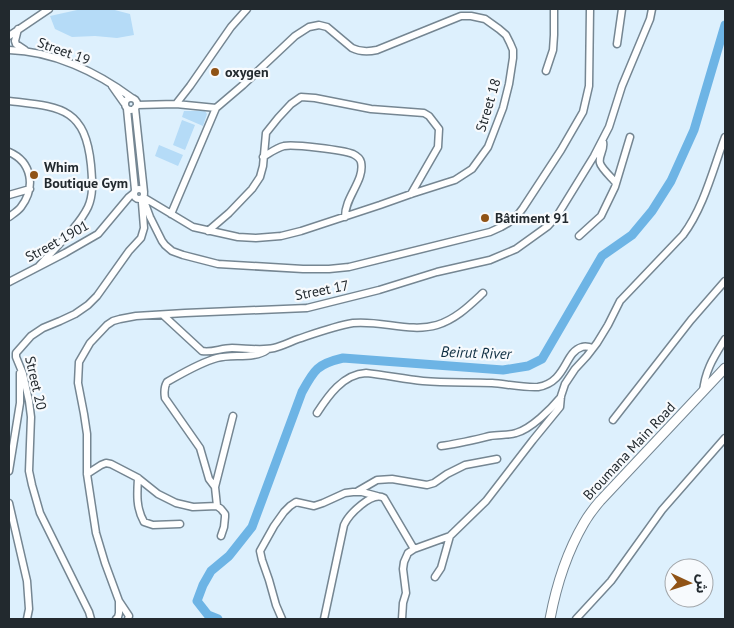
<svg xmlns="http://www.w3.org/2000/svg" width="734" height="628" font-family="'PT Sans','Noto Sans Arabic',sans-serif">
	<rect width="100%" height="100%" fill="#ddf0fd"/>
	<path fill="#b5dbf7" d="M111 9 130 14 134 35 117 38 95 36 72 37 55 29 50 16 77 10Z
		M184 111H205L207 114 203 126 182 117Z
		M182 120 195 125 185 150 173 145Z
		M159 145 183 155 178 166 155 156Z"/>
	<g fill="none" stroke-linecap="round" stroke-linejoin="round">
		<path stroke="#6db4e5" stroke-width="9" d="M218 619 208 615 197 601 203 585 211 571 229 556 252 527 302 392C314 370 317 364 343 358L503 370 528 366 542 359 602 256 632 235 652 211 671 181 694 130 725 25"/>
		<g stroke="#758692" stroke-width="9">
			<path id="minor" d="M18 29 15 41 16 44 25 50
				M9 36 49 9
				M617 44 622 9
				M9 50C53 51 97 72 132 98
				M546 71 553 50 554 35V9
				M112 86 124 103
				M125 104a6 6 0 1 1 12 0a6 6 0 1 1-12 0Z
				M9 101C59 107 85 106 91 165 92 178 94 194 88 207 79 226 54 249 39 266
				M176 104 190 86 231 27 247 9
				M137 105 176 104 216 108
				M135 108 144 192
				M127 109 135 190
				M603 142C605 150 598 156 600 163 601 168 612 178 616 183
				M9 152C32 162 36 187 21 207 18 211 13 214 9 217
				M263 157C270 153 276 148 284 146 294 144 343 150 353 154 357 156 360 158 361 162 365 181 345 196 345 217
				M134 194a5 5 0 1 1 10 0a5 5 0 1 1-10 0Z
				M9 195 30 189
				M143 197 193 227 238 237 256 238 281 236 301 231 380 205 411 194 455 180 472 169 488 147 503 108 509 84 513 58V50L510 43 506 35 499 29 485 19 471 16H461L377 50C368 52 360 52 352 48L327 27 319 25 309 27 295 36 243 85 216 108 171 214
				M143 198 150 217 162 241 165 245 172 251 183 255 218 264 303 269H329L349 267 490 232 501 227 508 223 517 216 523 208 561 150 583 112 589 86 590 9
				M208 231 229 213 252 189 260 177 263 166 266 133 278 118 291 104 301 97 315 98 371 109 424 113 429 116 439 129 438 147 411 194
				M579 236 601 216 615 187 630 137
				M9 282 65 253 98 234 129 197 134 193
				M163 315 202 351C212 353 221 348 232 348 245 348 261 351 274 348 282 346 290 342 298 339 316 333 335 326 353 323 381 320 410 333 437 325 456 319 469 306 483 293
				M703 392C705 370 714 357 725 339
				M317 413C328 396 343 374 366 373 385 375 404 379 423 381 446 383 469 382 492 383 505 384 526 388 538 387 567 382 564 352 582 347 585 346 590 347 593 348
				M613 420 691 320 725 281
				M441 446C457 444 473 440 490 436 498 434 508 436 516 433 531 429 551 409 561 397
				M9 471 20 403V373
				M87 474 101 465 106 463 111 464 138 478 158 494 176 503 193 507 217 506 221 509 225 514V517L224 527 221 536
				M138 478C137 494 136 508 144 522L153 525 180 524
				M215 487 233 416
				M358 491 377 480 392 479 427 485 434 483 447 474 465 465 497 459
				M9 503 27 581 29 609 27 619
				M217 506 215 487 209 479 200 448 165 398C164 392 164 387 167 382 183 373 199 363 217 358 232 354 255 359 267 350
				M435 577 441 568 450 536
				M119 601 129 616 128 619
				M91 619 89 612 40 513 32 485 29 471 31 417 29 401 23 374 16 357V353L31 336 43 328 60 321 75 314 88 305 97 296 129 251 141 238 144 228 142 203
				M116 619 118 617 119 613V601L105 563 96 533 92 507 87 474V434L84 414 78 383 79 362 90 343 107 325 113 321 120 319 136 316 185 313 307 308 379 290 437 272 490 260 516 249 548 226 557 216 594 156 609 127 622 86 650 19 652 9
				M282 619 276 605 269 580 262 560 260 551 274 526 284 512 290 506 296 502 314 506 323 503 345 493 353 492H362L377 496
				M324 619 344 525C349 514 372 491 384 498L414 549
				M402 619 403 603 406 593 403 569 404 562 408 553 414 549 450 536 486 501 533 440 560 407 561 396 565 384 575 369 587 356 597 343 608 325 620 301 683 235C704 207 713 169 725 137
				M576 619 611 581 662 510 725 438"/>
		</g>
		<g stroke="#758692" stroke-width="11">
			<path id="major" d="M550 619C556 587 567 552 584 523 588 516 594 508 600 501L725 368"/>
		</g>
		<use href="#minor" stroke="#fff" stroke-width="6"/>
		<use href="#major" stroke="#fff" stroke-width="9"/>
	</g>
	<g fill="#905316" stroke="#f7fafd" stroke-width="2">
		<circle cx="215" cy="72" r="5"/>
		<circle cx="34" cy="175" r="5"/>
		<circle cx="485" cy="218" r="5"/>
	</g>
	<g text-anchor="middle" stroke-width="4.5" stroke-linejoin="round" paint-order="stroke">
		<g font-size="14" fill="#22292e" stroke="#f7fafd">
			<text transform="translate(64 51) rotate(20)" y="5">Street 19</text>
			<text transform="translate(488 105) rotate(-73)" y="5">Street 18</text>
			<text transform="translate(57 241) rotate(-29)" y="5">Street 1901</text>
			<text transform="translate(322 290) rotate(-11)" y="5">Street 17</text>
			<text transform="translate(36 383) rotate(77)" y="5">Street 20</text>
			<text transform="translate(629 451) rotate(-47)" y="5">Broumana Main Road</text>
		</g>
		<g font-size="14" font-weight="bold" fill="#22292e" stroke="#f7fafd" text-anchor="start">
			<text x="225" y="77">oxygen</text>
			<text x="44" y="172">Whim<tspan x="44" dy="16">Boutique Gym</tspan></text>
			<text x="495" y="223">Bâtiment 91</text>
		</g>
		<g font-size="15" font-style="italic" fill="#0d2d41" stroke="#f7fafd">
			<text transform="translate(476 353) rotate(2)" y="5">Beirut River</text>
		</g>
	</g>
	<rect width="734" height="628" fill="none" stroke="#22292e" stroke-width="20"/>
	<g transform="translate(689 583) rotate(94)"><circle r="24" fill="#f7fafd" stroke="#a2a6aa"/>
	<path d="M0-4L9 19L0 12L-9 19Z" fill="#905316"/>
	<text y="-8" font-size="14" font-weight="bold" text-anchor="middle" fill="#22292e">ش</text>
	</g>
</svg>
